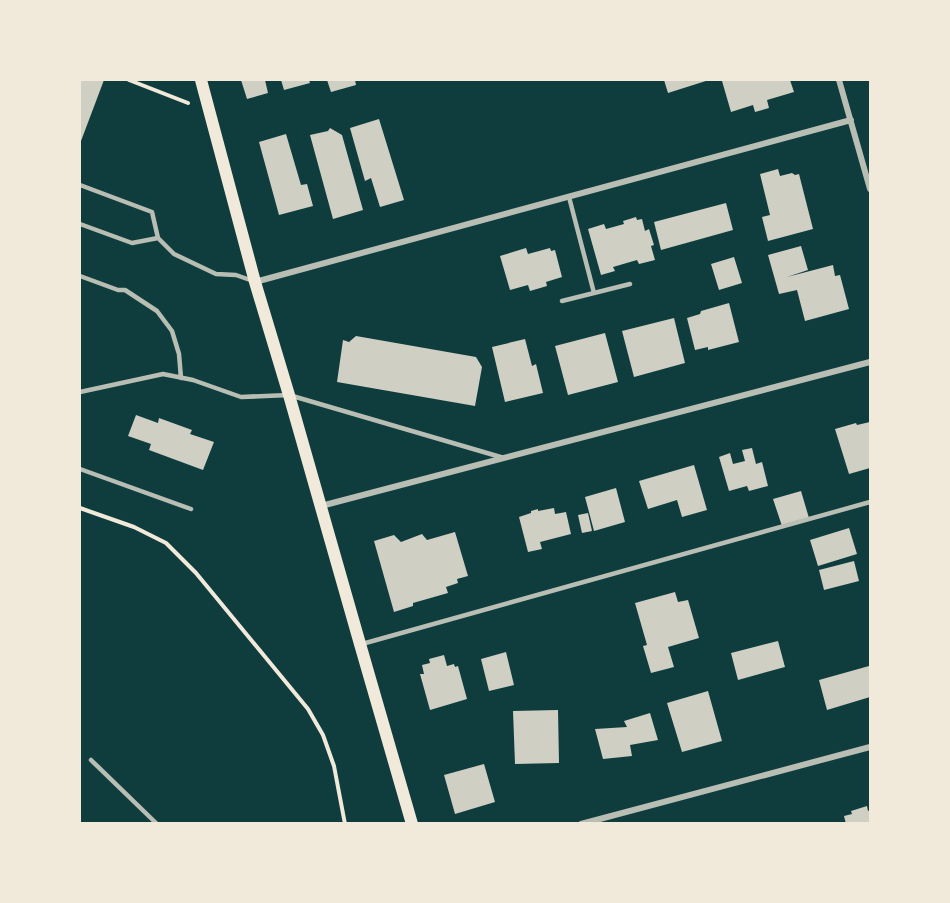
<svg xmlns="http://www.w3.org/2000/svg" width="950" height="903" font-family="'Work Sans',sans-serif">
	<rect width="100%" height="100%" fill="#0f3d3e"/>
	<path fill="#cfcfc3" d="M80 80H104L81 141 80 140Z
		M241 80H265L268 93 247 99Z
		M281 80H309L310 83 284 90Z
		M327 80H355L356 85 331 92Z
		M664 80H709L668 93Z
		M728 80H790L794 92 767 100 769 108 755 112 753 105 731 112 722 81Z
		M379 119 404 200 380 207 371 178 365 181 350 128Z
		M330 128 342 135 363 210 333 219 310 135 328 131Z
		M286 134 301 185 307 184 313 206 279 215 259 142Z
		M778 169 780 176 792 173 795 175 799 174 813 229 768 241 762 217 770 215 760 174Z
		M726 203 733 230 661 250 654 222Z
		M636 217 637 220 642 219 645 231 649 229 654 245 651 246 655 260 639 264 637 260 613 267 615 271 601 275 588 229 604 224 606 229 624 224 623 221Z
		M801 246 808 270 787 277 833 265 835 276 840 275 849 309 805 321 797 290 779 294 768 255Z
		M526 248 528 254 550 248 551 251 555 250 562 277 546 282 547 286 530 291 528 285 510 290 500 256Z
		M734 257 742 283 719 290 711 264Z
		M729 303 739 342 708 350V347L695 350 687 318 700 314 701 311Z
		M674 318 685 363 634 377 622 331Z
		M605 333 618 382 568 395 555 346Z
		M356 336 476 357 482 367 475 406 337 382 343 340 349 342Z
		M525 339 532 366 536 364 543 393 505 402 492 347Z
		M136 415 158 423 159 418 192 430 190 434 214 442 203 470 149 450 151 444 128 436Z
		M870 422V468L849 474 835 429 856 423 857 425Z
		M752 448 756 464 762 462 768 486 749 491 747 486 729 491 719 457 730 453 733 464 745 461 742 450Z
		M694 465 707 510 682 517 677 500 648 509 639 481Z
		M616 488 625 522 594 531 585 497Z
		M801 491 809 518 782 526 773 499Z
		M554 508 555 514 566 512 571 534 540 542 542 549 528 552 519 517 531 513V511L538 509V511Z
		M588 513 592 531 582 533 578 515Z
		M849 528 857 554 818 566 810 540Z
		M455 532 468 576 457 579 458 583 446 587 448 593 413 603V606L394 612 374 541 394 535 401 542 422 534 427 540Z
		M854 561 859 581 824 590 819 570Z
		M675 592 678 602 688 600 699 638 668 647 674 667 651 673 643 646 647 645 635 603Z
		M778 641 785 667 738 680 731 653Z
		M506 652 514 685 489 691 481 659Z
		M444 655 447 666 454 664 455 667 458 666 467 699 430 710 420 674H424L422 665 430 663 429 659Z
		M869 666 870 671V697L827 710 819 680Z
		M708 691 722 741 682 752 667 703Z
		M558 710 559 763 515 764 513 711Z
		M650 713 658 740 630 745 632 756 603 759 595 729 627 727 624 721Z
		M484 764 495 802 455 814 444 775Z
		M867 806 868 811 870 810V824H846L844 816 852 814 851 811Z"/>
	<g fill="none" stroke-linecap="round" stroke-linejoin="round">
		<path stroke="#f1e9da" stroke-width="4" d="M129 80 188 103
			M80 508 134 527 166 543 196 573 308 709 323 735 334 766 345 824"/>
		<path stroke="#b8beb3" stroke-width="4.5" d="M80 185 152 212 158 238 174 254 216 274 236 275 253 281
			M569 197 594 293
			M80 224 132 243 158 238
			M80 276 118 290H125L157 311 172 331 179 354 181 378
			M562 301 630 284
			M80 392 163 374 193 380 241 397 289 395 504 458
			M80 469 191 509
			M362 644 870 502
			M91 760 157 824"/>
		<path stroke="#b8beb3" stroke-width="6" d="M839 80 870 189
			M255 282 851 120
			M321 506 870 362
			M581 824 870 747"/>
		<path stroke="#f1e9da" stroke-width="12" d="M201 80 255 282 289 395 360 644 412 824"/>
	</g>
	<rect width="950" height="903" fill="none" stroke="#f1e9da" stroke-width="162"/>
</svg>
